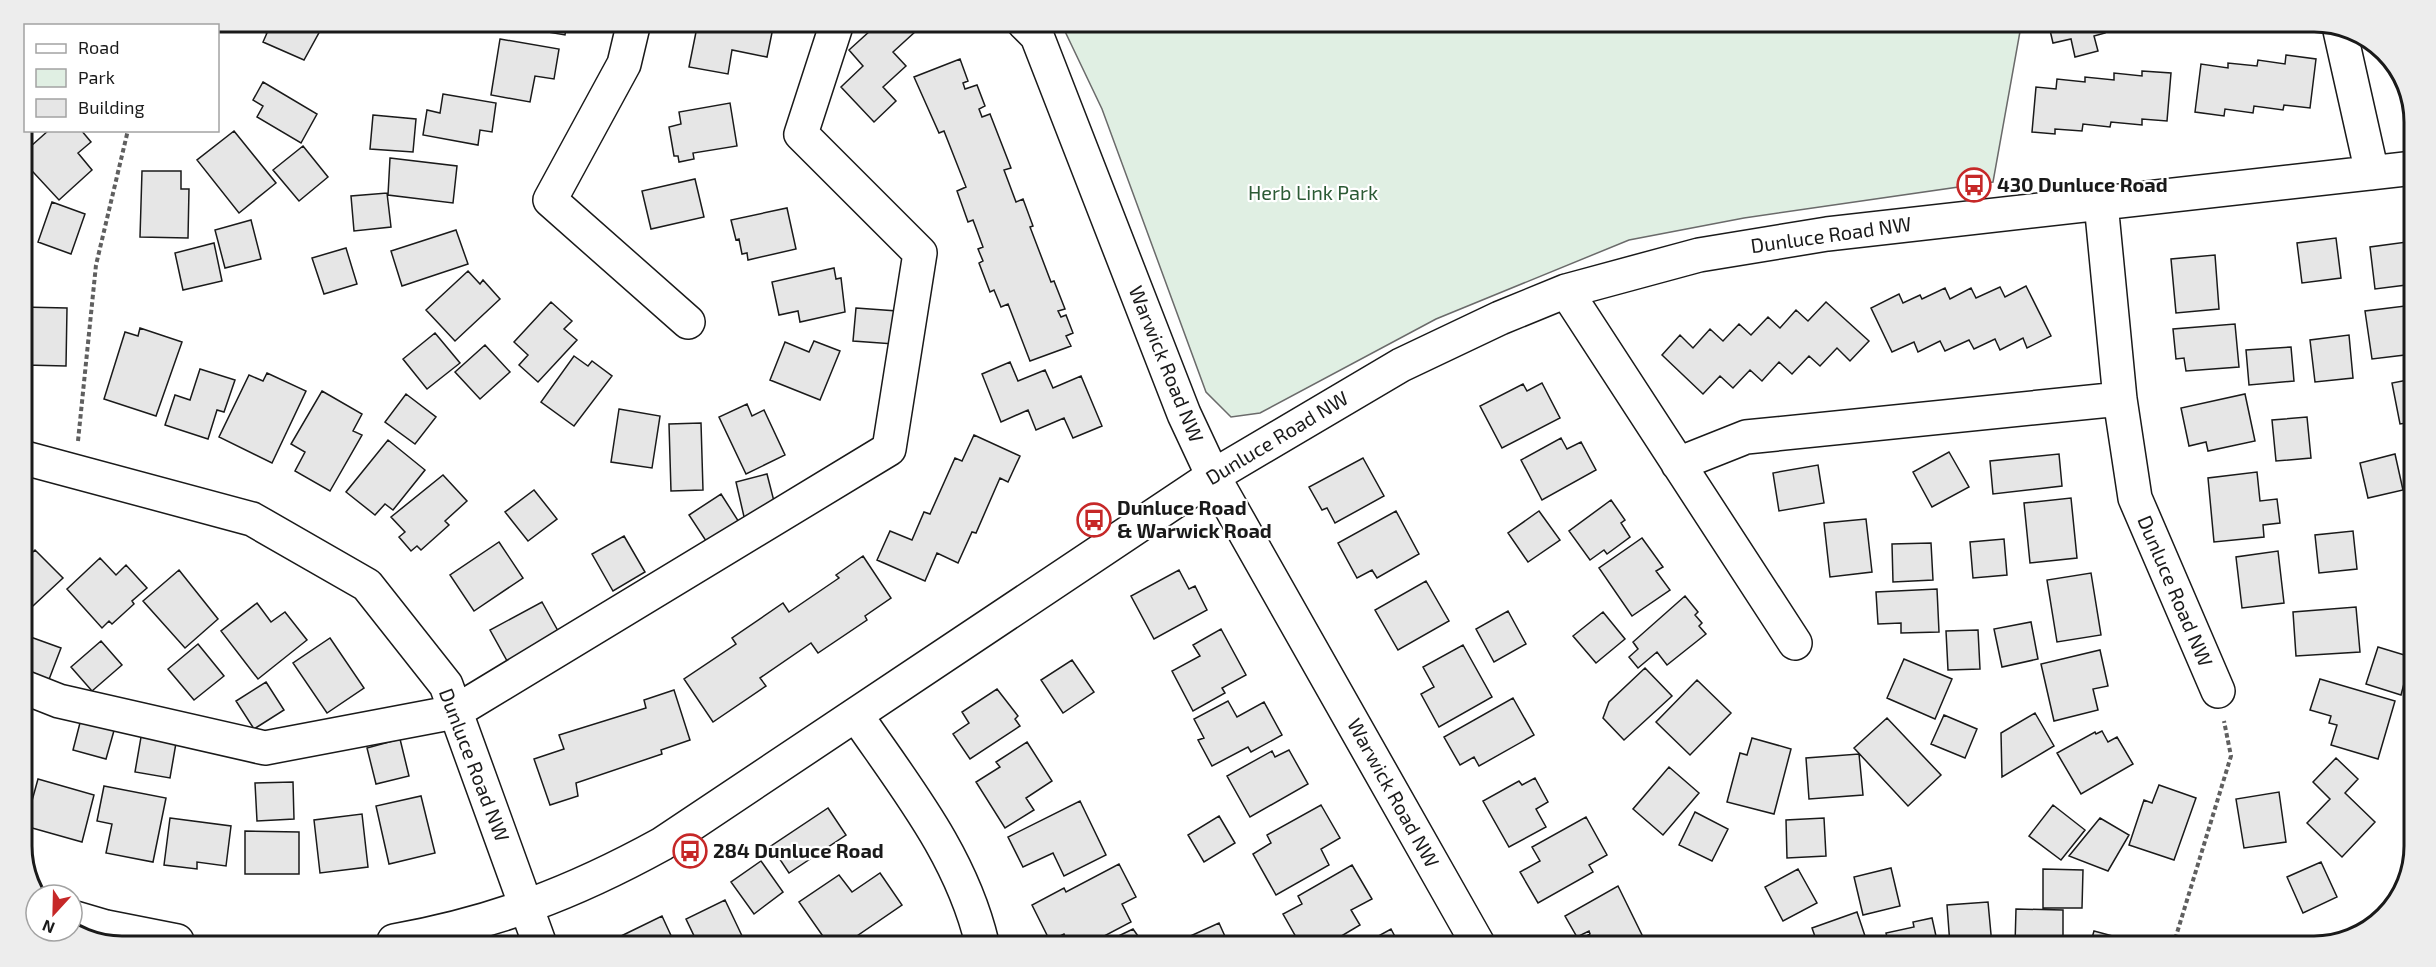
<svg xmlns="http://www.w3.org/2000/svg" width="2436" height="967" font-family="'Exo 2',sans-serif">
	<rect width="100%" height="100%" fill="#fff"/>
	<path fill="#e0efe3" stroke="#6a6a6a" stroke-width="1.5" d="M1061 23 2021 26 1993 182 1744 218 1629 240 1436 319 1260 413 1231 417 1206 392 1102 109Z"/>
	<path fill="#e6e6e6" stroke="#1a1a1a" stroke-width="1.5" d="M250 21H320L317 27 321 29 304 60 263 42 267 33 248 26Z
		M489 22H567L565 35Z
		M698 22 774 23 767 57 732 50 728 74 689 67Z
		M864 23H908L916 31 893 52 906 66 883 87 896 101 874 122 841 87 863 66 849 50 871 30Z
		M2049 26H2115L2104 29 2105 33 2094 36 2098 51 2075 57 2071 39 2053 43Z
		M500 39 559 49 554 79 535 76 530 102 491 95Z
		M2286 55 2316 59 2310 108 2284 105 2283 110 2254 106 2253 113 2225 109 2224 116 2195 112 2201 64 2228 68V63L2257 66 2258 60 2285 64Z
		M960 59 968 81 963 83 965 89 977 85 985 106 979 109 982 117 990 114 1011 168 1004 170 1016 202 1023 199 1033 226 1030 227 1051 282 1054 281 1065 309 1058 311 1061 317 1066 315 1073 333 1066 336 1071 346 1030 361 1008 304 1001 307 994 290 990 292 979 263 983 261 978 249 983 247 973 220 968 222 957 191 966 187 944 131 939 133 914 77Z
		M2142 71 2171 73 2167 121 2142 119V125L2111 122 2110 127 2083 124 2082 131 2055 129V134L2032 132 2036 87 2056 89 2057 79 2085 82V77L2114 80V73L2142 76Z
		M263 82 317 114 301 143 257 117 263 106 253 100Z
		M443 94 496 103 492 132 480 130 478 145 423 135 427 110 440 113Z
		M730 103 737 146 693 153 694 159 679 162 678 156H674L669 127 681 124 679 112Z
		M26 106 25 131 28 139 21 142V116Z
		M373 115 416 119 413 152 370 149Z
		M49 130H81L91 142 78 153 92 170 59 200 21 159V147L26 142 30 147Z
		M234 131 276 183 239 213 197 160Z
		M303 146 328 177 299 201 273 170Z
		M390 158 457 166 453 203 388 195Z
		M142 171H181V189H189L188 238 140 237Z
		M695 179 704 217 651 229 642 191Z
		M387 193 391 227 354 231 351 196Z
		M52 202 85 214 71 254 38 242Z
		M787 208 796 249 748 260 747 253 742 254 739 239 736 240 731 220Z
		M251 220 261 259 225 268 215 230Z
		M456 230 468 264 402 286 391 251Z
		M2336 238 2341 278 2302 283 2297 243Z
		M2414 241V284L2375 289 2370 247Z
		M214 243 222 281 183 290 175 253Z
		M346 248 357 284 324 294 312 258Z
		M2215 255 2219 309 2176 313 2171 259Z
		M834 268 836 279 841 278 845 312 800 322 798 311 779 315 772 282Z
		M468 271 480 284 483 280 500 299 455 341 426 310Z
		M2026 286 2051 336 2027 348 2023 338 2000 350 1995 339 1974 349 1969 340 1945 351 1940 341 1918 352 1914 342 1892 352 1871 308 1899 294 1903 303 1920 295 1922 299 1945 288 1950 299 1971 288 1976 298 2000 287 2005 297Z
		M551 302 572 321 564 329 577 340 538 382 519 365 528 355 514 342Z
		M1826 302 1869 341 1850 361 1837 348 1820 366 1809 356 1792 374 1779 362 1762 381 1750 370 1733 388 1720 376 1703 394 1662 355 1680 335 1693 348 1710 329 1723 341 1739 324 1751 335 1768 317 1780 328 1796 310 1808 321Z
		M2413 305V354L2372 359 2365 311Z
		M21 307 67 308 66 366 25 365 26 341H21Z
		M856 308 897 311 894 344 853 341Z
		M2235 324 2239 367 2186 371 2184 358 2176 359 2173 329Z
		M140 328 182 342 156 416 104 399 125 332 138 336Z
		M435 333 460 363 427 389 403 359Z
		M2349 335 2353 378 2315 382 2310 340Z
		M814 341 840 351 820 400 770 380 785 342 809 352Z
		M485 345 510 372 480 399 455 372Z
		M2291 347 2294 381 2249 385 2246 350Z
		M574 356 588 366 592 361 612 376 574 426 541 402Z
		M1010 362 1018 381 1045 370 1053 388 1081 376 1102 426 1073 438 1064 418 1036 430 1028 410 1001 422 982 374Z
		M200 369 235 380 224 412 217 410 208 439 165 425 175 395 190 400Z
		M267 373 306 391 272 463 219 437 249 375 263 381Z
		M2413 379V422L2400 424 2392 383Z
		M1542 383 1560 418 1502 448 1480 406 1523 384 1527 391Z
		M322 391 362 414 353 431 362 435 330 491 295 471 305 452 291 444Z
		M406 394 436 417 415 444 385 422Z
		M2245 394 2255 441 2208 451 2206 442 2189 446 2181 408Z
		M747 404 752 416 764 410 785 455 746 474 719 417Z
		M619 409 660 416 652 468 611 462Z
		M2307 417 2311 458 2276 461 2272 420Z
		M701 423 703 490 671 491 669 424Z
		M974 435 1020 456 1008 482 1000 478 976 533 972 532 958 563 937 553 925 581 877 560 890 531 912 540 924 512 930 514 955 458 962 461Z
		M1561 438 1567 449 1581 442 1596 470 1542 500 1521 460Z
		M388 440 425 470 393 510 385 504 375 515 346 492Z
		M1949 452 1969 487 1932 507 1913 472Z
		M2059 454 2062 486 1993 494 1990 461Z
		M2395 454 2403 490 2368 498 2360 463Z
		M1363 458 1384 496 1335 523 1327 508 1322 510 1309 487Z
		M1818 465 1824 503 1779 511 1773 473Z
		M2257 472 2260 501 2277 499 2280 523 2263 525 2264 537 2214 542 2208 478Z
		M767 474 777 513 745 521 736 482Z
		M443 475 467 501 445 521 449 525 421 550 417 546 411 551 399 537 405 532 391 517Z
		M534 490 557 519 528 541 505 512Z
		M721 494 744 530 712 550 689 515Z
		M2071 498 2077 558 2030 563 2024 503Z
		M1611 500 1625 520 1621 523 1630 537 1607 554 1604 550 1590 560 1569 531Z
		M1396 511 1419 554 1377 578 1372 570 1357 578 1338 543Z
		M1539 511 1560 540 1528 562 1508 533Z
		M1866 519 1872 572 1830 577 1824 523Z
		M2353 531 2357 569 2319 573 2315 535Z
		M624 536 645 572 613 591 592 554Z
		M1642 538 1663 567 1656 571 1670 590 1632 616 1599 568Z
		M2004 539 2007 575 1973 578 1970 542Z
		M499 542 523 578 474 611 450 575Z
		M1931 543 1933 580 1893 582 1892 544Z
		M35 550 63 578 21 617V563Z
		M2278 551 2284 603 2242 608 2236 557Z
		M863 556 891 598 865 616 867 620 818 653 811 643 760 678 766 686 713 722 684 679 736 644 732 638 783 603 789 612 839 578 836 575Z
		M100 558 116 575 126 565 147 588 132 601 134 604 112 624 109 621 102 628 67 589Z
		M179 570 218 619 185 648 143 601Z
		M1179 570 1189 589 1195 586 1207 610 1154 639 1131 596Z
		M2091 573 2101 635 2057 642 2047 580Z
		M1426 581 1449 621 1398 650 1375 610Z
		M1937 589 1939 632 1901 633V623L1878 624 1876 592Z
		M1685 596 1698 612 1695 615 1702 623 1699 626 1706 634 1667 665 1657 652 1638 668 1629 657 1638 649 1633 642Z
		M542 602 563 640 511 668 490 630Z
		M257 603 271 622 285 612 307 640 258 679 221 631Z
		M2356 607 2360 652 2296 656 2293 612Z
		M1508 611 1526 644 1494 662 1476 629Z
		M1603 612 1625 639 1596 663 1573 636Z
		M2031 622 2038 659 2002 667 1994 629Z
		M1221 629 1246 675 1222 688 1225 693 1193 711 1172 671 1200 656 1193 645Z
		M1978 630 1980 669 1948 670 1946 631Z
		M25 635 61 648 48 682 21 673V645Z
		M330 638 364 688 327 713 293 663Z
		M101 641 122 665 92 691 71 667Z
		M198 644 224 676 194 700 168 669Z
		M1463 645 1492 697 1439 727 1421 694 1434 687 1423 667Z
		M2378 647 2411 657 2401 695 2366 684Z
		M2100 650 2108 686 2093 689 2098 710 2054 721 2041 664Z
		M1904 659 1952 679 1935 719 1887 698Z
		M1072 660 1094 692 1063 713 1041 680Z
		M1645 668 1672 696 1624 740 1603 718 1609 702Z
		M2320 679 2395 701 2378 759 2331 745 2337 725 2329 723 2331 716 2310 710Z
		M1697 680 1731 713 1690 755 1656 722Z
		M266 682 284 710 254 729 236 701Z
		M997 689 1018 716 1015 719 1020 726 970 759 953 734 969 723 962 712Z
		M674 690 690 740 661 750 662 754 576 783 578 796 550 805 534 759 564 749 559 735 646 708 644 700Z
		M1513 698 1534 735 1479 766 1474 757 1460 765 1444 737Z
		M1228 701 1237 717 1264 702 1282 735 1251 752 1248 747 1212 766 1198 740 1204 738 1194 719Z
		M21 704 31 708 21 732Z
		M2035 713 2054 746 2002 777 2001 733Z
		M1944 715 1977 729 1965 758 1931 744Z
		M1887 718 1941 775 1908 806 1854 748Z
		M81 719 115 727 106 759 73 750Z
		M2102 731 2108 742 2117 737 2133 764 2081 794 2057 753 2095 732 2096 734Z
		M141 737 176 743 170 778 135 772Z
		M1752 738 1791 749 1774 814 1727 802 1740 753 1747 755Z
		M400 739 409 776 376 784 367 748Z
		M1027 742 1052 781 1026 798 1034 810 1005 828 976 782 1000 767 996 762Z
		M1289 750 1308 784 1250 817 1227 776 1272 751 1275 757Z
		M1859 754 1863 795 1809 799 1806 758Z
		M2336 758 2358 779 2345 793 2375 822 2342 857 2307 823 2330 799 2313 782Z
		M1669 767 1699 793 1663 835 1633 809Z
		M21 773 27 776 21 789Z
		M1535 778 1548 802 1536 809 1546 827 1509 847 1483 801 1519 781 1522 785Z
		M38 779 94 795 82 842 25 826Z
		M293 782 294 819 257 821 255 783Z
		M2159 785 2196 798 2174 860 2129 845 2144 800 2152 803Z
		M104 786 166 798 153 862 106 853 112 824 97 821Z
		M2279 792 2286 842 2244 848 2236 799Z
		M421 796 435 853 389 864 376 806Z
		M1080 801 1106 855 1064 876 1053 853 1023 867 1008 837Z
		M1321 805 1340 838 1321 849 1329 865 1276 895 1253 854 1271 843 1267 835Z
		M2053 805 2085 830 2061 860 2029 836Z
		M828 808 846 835 789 873 771 846Z
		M1695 812 1728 829 1712 861 1679 845Z
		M362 814 368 867 320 873 314 820Z
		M1219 816 1235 843 1204 862 1188 835Z
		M1586 817 1607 855 1589 865 1593 872 1538 903 1520 872 1540 861 1532 847Z
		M170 818 231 826 226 866 197 862V869L164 865Z
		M1824 818 1826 856 1787 858 1786 820Z
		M2100 818 2129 835 2108 871 2069 856Z
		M245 831 299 832V874H245Z
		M761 861 783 892 754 914 731 882Z
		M2321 862 2337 897 2303 913 2287 877Z
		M1119 864 1136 897 1122 904 1131 922 1091 943H1068L1064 934 1050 941 1032 905 1064 888 1066 892Z
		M1352 865 1372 899 1351 910 1360 925 1328 944H1300L1283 914 1302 904 1298 896Z
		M1891 868 1900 906 1863 915 1854 877Z
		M1798 869 1817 903 1783 921 1765 887Z
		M2043 869 2083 870 2082 908H2043Z
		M880 873 902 905 848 942H827L799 902 839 875 852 892Z
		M1618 886 1644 939 1635 944H1572L1590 934 1589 931 1577 937 1565 916Z
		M725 900 744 940 739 942H697L686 919Z
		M1988 902 1992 945H1950L1947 905Z
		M2016 909 2063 910V945H2015Z
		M1857 912 1868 945H1818L1812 928Z
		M662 916 674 942H616L615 939Z
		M1932 918 1938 945H1889L1886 933 1914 927 1913 922Z
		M1219 923 1228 943H1175Z
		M1133 929 1143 943H1104Z
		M1391 929 1399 944H1364Z
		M2094 931 2139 943V946L2090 945Z"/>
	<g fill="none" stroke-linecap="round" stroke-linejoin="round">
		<g stroke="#1a1a1a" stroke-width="36">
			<path id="minor" d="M634 22 624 64 550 200 688 322
				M1024 23 1037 36 1184 414 1213 476 1478 944
				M174 26 175 21
				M2339 26 2372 173
				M2101 203 2120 399 2135 498 2218 691
				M1566 291 1795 643
				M21 457 252 519 367 585 446 685 539 942
				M1678 464 1746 437 2120 399
				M21 686 59 701 265 748 455 712 889 449 920 253 801 134 837 23
				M856 715C906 788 961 855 982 943
				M72 917 106 927 177 941
				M394 941C494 923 573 893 662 844L1213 476 1401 365 1500 318 1566 291 1699 255 1827 234 2414 168"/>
		</g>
		<path stroke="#5f5f5f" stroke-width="4" stroke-dasharray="4.5 3" stroke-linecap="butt" d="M78 441 96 265 128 130
			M2173 946 2231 756 2224 721"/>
		<use href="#minor" stroke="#fff" stroke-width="33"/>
	</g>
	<defs>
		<g id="bus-ring" transform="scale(1.725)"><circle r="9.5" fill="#fff" stroke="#c62828" stroke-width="1.5"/><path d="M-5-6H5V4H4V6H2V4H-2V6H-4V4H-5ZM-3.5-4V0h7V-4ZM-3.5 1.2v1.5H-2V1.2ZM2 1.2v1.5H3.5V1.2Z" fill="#c62828"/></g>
	</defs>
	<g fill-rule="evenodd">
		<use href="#bus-ring" x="1974" y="185"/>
		<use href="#bus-ring" x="1094" y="520"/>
		<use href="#bus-ring" x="690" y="851"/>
	</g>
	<g text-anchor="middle" stroke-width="4.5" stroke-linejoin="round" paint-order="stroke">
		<g font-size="20" font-weight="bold" fill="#1a1a1a" stroke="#fff" text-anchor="start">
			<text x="1997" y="192">430 Dunluce Road</text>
			<text x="1117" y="515">Dunluce Road<tspan x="1117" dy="23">&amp; Warwick Road</tspan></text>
			<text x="713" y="858">284 Dunluce Road</text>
		</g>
		<g font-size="20" fill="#2b5a34" stroke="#fff">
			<text x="1313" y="200">Herb Link Park</text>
		</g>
		<g font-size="20" fill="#1a1a1a" stroke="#fff">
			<text transform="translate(1831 235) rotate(-8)" y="7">Dunluce Road NW</text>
			<text transform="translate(1166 364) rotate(68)" y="7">Warwick Road NW</text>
			<text transform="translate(1277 438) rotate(-31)" y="7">Dunluce Road NW</text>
			<text transform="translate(2175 591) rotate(67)" y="7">Dunluce Road NW</text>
			<text transform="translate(474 765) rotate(69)" y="7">Dunluce Road NW</text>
			<text transform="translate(1393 793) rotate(61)" y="7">Warwick Road NW</text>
		</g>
	</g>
	<path d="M0 0H2436V967H0ZM122 32H2314A90 90 0 0 1 2404 122V846A90 90 0 0 1 2314 936H122A90 90 0 0 1 32 846V122A90 90 0 0 1 122 32Z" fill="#ededed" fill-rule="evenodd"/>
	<path fill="none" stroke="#1a1a1a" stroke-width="3" d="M122 32H2314A90 90 0 0 1 2404 122V846A90 90 0 0 1 2314 936H122A90 90 0 0 1 32 846V122A90 90 0 0 1 122 32Z"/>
	<rect x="24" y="24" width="195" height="108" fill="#ffffff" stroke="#a3a3a3" stroke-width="1.5"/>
	<rect x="36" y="44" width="30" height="9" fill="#ffffff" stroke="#a3a3a3" stroke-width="1.5"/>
	<text x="78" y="54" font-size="18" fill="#1a1a1a">Road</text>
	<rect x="36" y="69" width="30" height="18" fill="#e0efe3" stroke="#a3a3a3" stroke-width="1.5"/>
	<text x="78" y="84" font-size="18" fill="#1a1a1a">Park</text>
	<rect x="36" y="99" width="30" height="18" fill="#e6e6e6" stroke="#a3a3a3" stroke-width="1.5"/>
	<text x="78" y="114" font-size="18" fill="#1a1a1a">Building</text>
	<g transform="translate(54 913) rotate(202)"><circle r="28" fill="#ffffff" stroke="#a3a3a3" stroke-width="1.5"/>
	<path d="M0-4.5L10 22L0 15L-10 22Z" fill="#c62828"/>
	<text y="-9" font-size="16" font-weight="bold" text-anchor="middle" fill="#1a1a1a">N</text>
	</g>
</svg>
